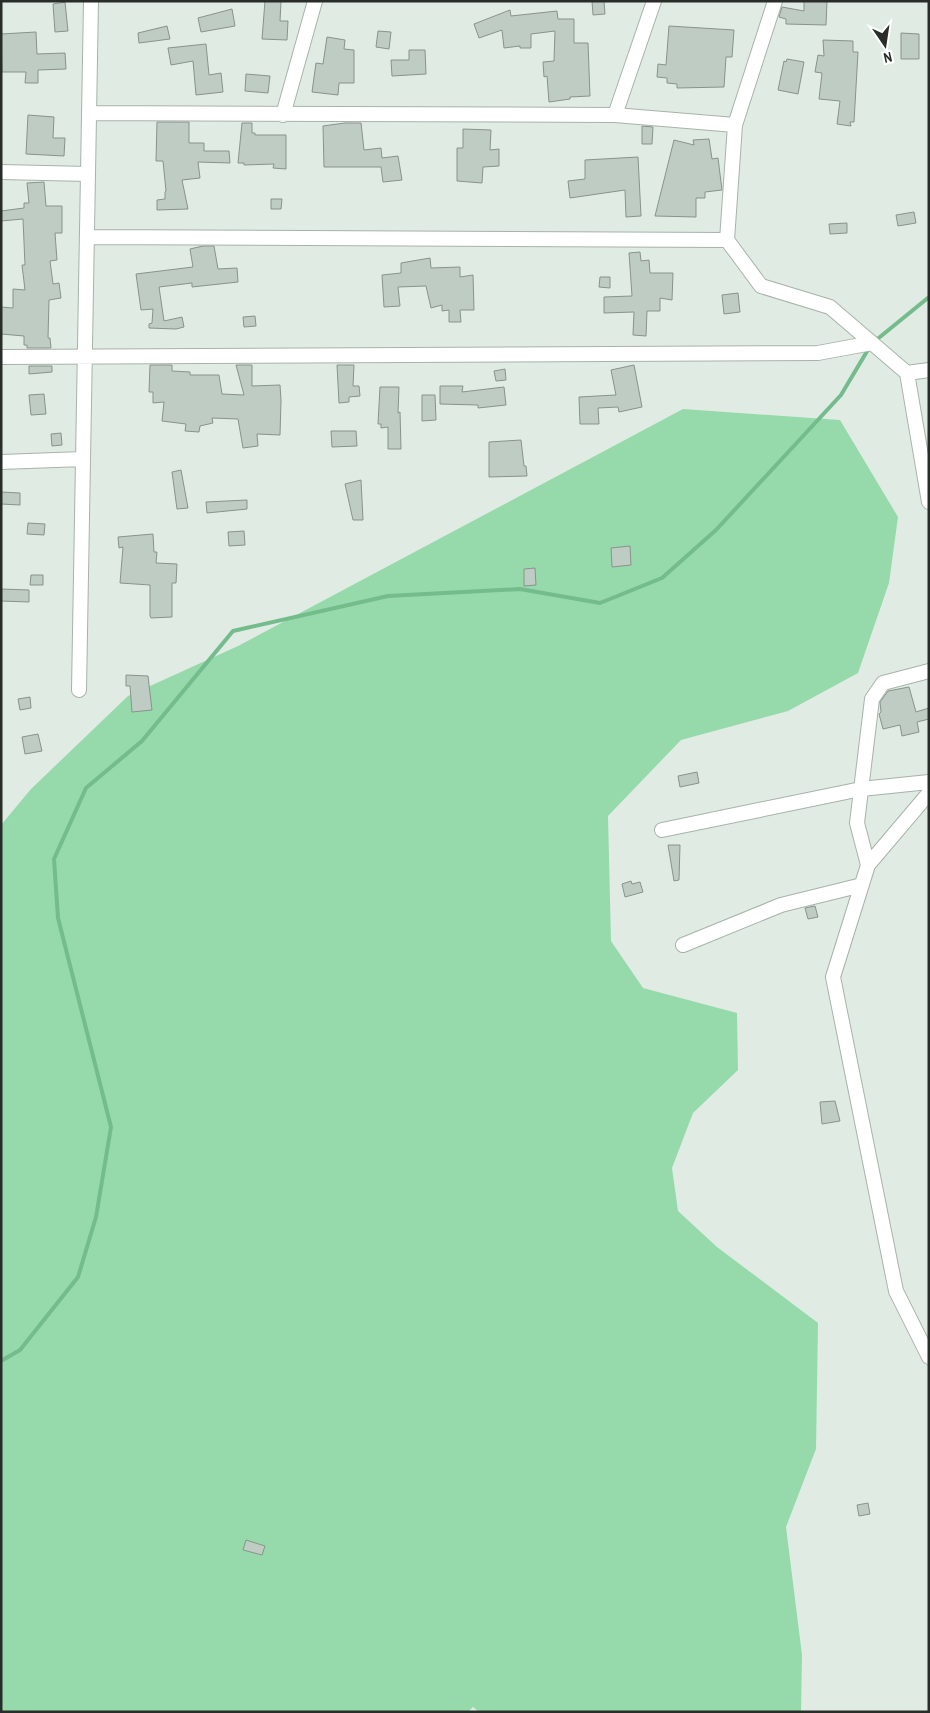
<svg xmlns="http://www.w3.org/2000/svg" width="930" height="1713" font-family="'Archivo Narrow',sans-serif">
	<rect width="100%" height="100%" fill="#e0ece3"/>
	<path fill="#96daab" d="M683 409 840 420 898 517 889 583 858 673 788 711 681 740 608 816 611 941 643 988 737 1013 738 1070 693 1113 672 1168 678 1211 717 1247 818 1323 816 1449 786 1527 802 1655 801 1712H479L473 1707 468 1712H1V825L31 789 128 696 238 646Z"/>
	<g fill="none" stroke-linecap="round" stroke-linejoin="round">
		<path stroke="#74bc8c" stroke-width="4" d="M875 341 929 297
			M1 1361 20 1350 78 1277 96 1217 111 1127 58 918 54 859 86 788 142 741 233 631 388 596 520 589 600 603 662 578 716 530 841 395 869 348"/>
	</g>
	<path fill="#bfccc3" stroke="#88948b" d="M265 1H281L280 21H288L287 40 262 39Z
		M592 1H604L605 14 593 15Z
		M804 1H827L826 25 786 24V19L779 17 782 7 804 11Z
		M65 2 68 31 55 32 53 4Z
		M232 9 235 26 201 32 198 18Z
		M510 10 511 16 557 11 558 19H574V43H588L590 96 570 97V99L549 102 547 76 544 77 543 62 554 61 555 31 531 34V48H520V46L504 48 502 30 479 38 474 24Z
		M167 26 170 39 139 43 138 33Z
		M669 26 734 30 732 57H726L724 87 677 88V84L667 83V78L657 77 658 64 666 65Z
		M378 31 391 32 389 49 376 47Z
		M36 32 37 54 65 53 66 69 38 70V83H25L26 72H2L1 34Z
		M901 33 919 34V59H901Z
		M327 37 345 40 344 49 354 50V83H339L338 95 312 92 316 63 323 64Z
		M823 40 853 41V52H858L854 122H850L851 126 837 124 840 101 819 99 822 73 815 72 818 55 824 56Z
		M206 44 209 75 221 73 223 92 196 95 193 61 171 65 168 48Z
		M409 50H425L426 74 392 76 391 60H409Z
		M787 59 804 62 798 94 778 90 784 61 786 62Z
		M246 74 270 76 268 93 245 91Z
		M28 115 54 117 53 138H65L64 156 26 154Z
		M157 122H189V143H204V151H229L230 163 198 162 200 178 182 180 188 209 157 210V200L165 199V192L166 191 163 161H156Z
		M242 123H252V133H255V135H286V169L273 168 274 164 244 165V163H238Z
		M345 123H361L364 150 381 148 382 158 398 156 402 180 383 182 381 167H324L323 126Z
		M642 126 653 127 652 144H642Z
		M463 129 491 130 490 150 499 149V166L483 167 482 183 457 181V148H463Z
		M709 139 712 159 718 158 722 190 705 192V198H696V217L655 216 674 140 694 145 693 140Z
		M638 157 641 216 626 217 625 190 570 198 568 181 585 179V160Z
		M44 182 46 206H62V233H55L57 260 50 261 53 284 59 283 61 298 49 300 48 338H50L51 348H27V345H24V336L1 334V307L13 308V289L25 290 22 265H25L23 219 1 221V211L24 208V203H29L27 183Z
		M271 199H282L281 209H271Z
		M914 212 916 223 898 226 896 215Z
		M847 223V233L830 234 829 224Z
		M203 246H214L218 269 237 268 238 282 192 287V283L159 287 164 321 182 317 184 327 176 329 149 328V324L152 323 153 309 141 310 136 274 193 267 190 249Z
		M640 252 641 261 649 260 650 273H673L672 300 660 298V311H647L646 336 633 335 634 312 604 313V297L632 296 629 253Z
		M430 258 431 268 460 267V277L473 275 474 310H460L461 322H449V310L442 311V305L431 308 426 286 398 287 400 306 384 307 382 275 401 273V263Z
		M600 277H610V288L599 287Z
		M738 293 740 312 724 314 722 295Z
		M255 316 256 326 244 327 243 317Z
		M150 365H172V371L190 372V375H219L222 394 244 395 236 365H252V386L280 385 281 400 280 435 257 434 258 446 243 448 238 419 212 418 213 423 200 426 199 432 185 431 186 424 162 421 164 402 153 403V392H149Z
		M337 365H354L353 386H359L360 396 349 397V402L339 403Z
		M634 365 642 407 619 412 618 407 598 408 599 424H580L579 397 616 395 611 370Z
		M29 366H52V372L29 374Z
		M505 369 506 380 496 381 494 371Z
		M440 386H463L462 392 504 387 506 405 478 408V405L440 404Z
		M380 387H399L398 413 400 412 401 449H388V427L381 428V424H378Z
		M44 394 46 414 31 415 29 395Z
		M422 395H435L436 420 422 421Z
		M331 431H356L357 446 332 447Z
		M61 433 62 445 52 446 51 434Z
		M521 440 524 466H526L527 476 489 477V442Z
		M181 470 188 508 177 509 172 472Z
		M361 480 363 520H353L345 484Z
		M1 492 20 493V505L1 504Z
		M247 500V509L207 513 206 502Z
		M28 523 45 524 44 535 27 534Z
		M244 531 245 545 229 546 228 532Z
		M153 534 154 552H157L156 563 177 564 176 583H172V617L151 618 150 616V585L120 583 123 547 119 548 118 537Z
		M630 546 631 565 612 567 611 548Z
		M535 568 536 585 524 586V569Z
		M31 575H43V585H30Z
		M1 589 29 590V602L1 601Z
		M126 675 148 676 152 710 132 712 130 686H126Z
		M909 687 916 712 929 708V719L917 722 919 732 902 736 900 725 883 729 879 714 881 712 880 702 888 691Z
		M30 697 31 708 20 710 18 699Z
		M38 734 42 751 25 754 22 737Z
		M697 772 699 783 680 787 678 776Z
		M668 845H680L679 880 674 881Z
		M631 881 632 884 640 882 643 892 625 897 622 884Z
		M815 906 818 917 808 919 805 908Z
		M835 1101 840 1121 822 1124 820 1102Z
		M868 1503 870 1514 859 1516 857 1505Z
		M246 1540 265 1546 262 1555 243 1550Z"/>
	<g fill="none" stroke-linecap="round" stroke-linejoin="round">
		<g stroke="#a7b3aa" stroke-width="16">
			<path id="street" d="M89 113 615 115 735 125
				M283 115 315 1
				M615 115 654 1
				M1 172 88 174
				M87 237 727 240 761 286 830 307 907 373 929 502
				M727 240 735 125 775 1
				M1 357 818 353 872 343
				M907 373 929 370
				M1 462 83 459
				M929 671 883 683 872 699 857 823 868 865 833 977 896 1291 929 1357
				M79 690 91 1
				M662 830 861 789 929 782
				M868 865 929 793
				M683 945 781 905 862 885"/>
		</g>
		<use href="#street" stroke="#fff" stroke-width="14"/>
	</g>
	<rect width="930" height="1713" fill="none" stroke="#282d29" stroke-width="5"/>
	<g transform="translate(885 45) rotate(167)" stroke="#ffffff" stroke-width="4" paint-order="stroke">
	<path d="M0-4L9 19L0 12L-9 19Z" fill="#282d29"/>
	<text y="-8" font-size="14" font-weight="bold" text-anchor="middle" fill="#282d29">N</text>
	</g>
</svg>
